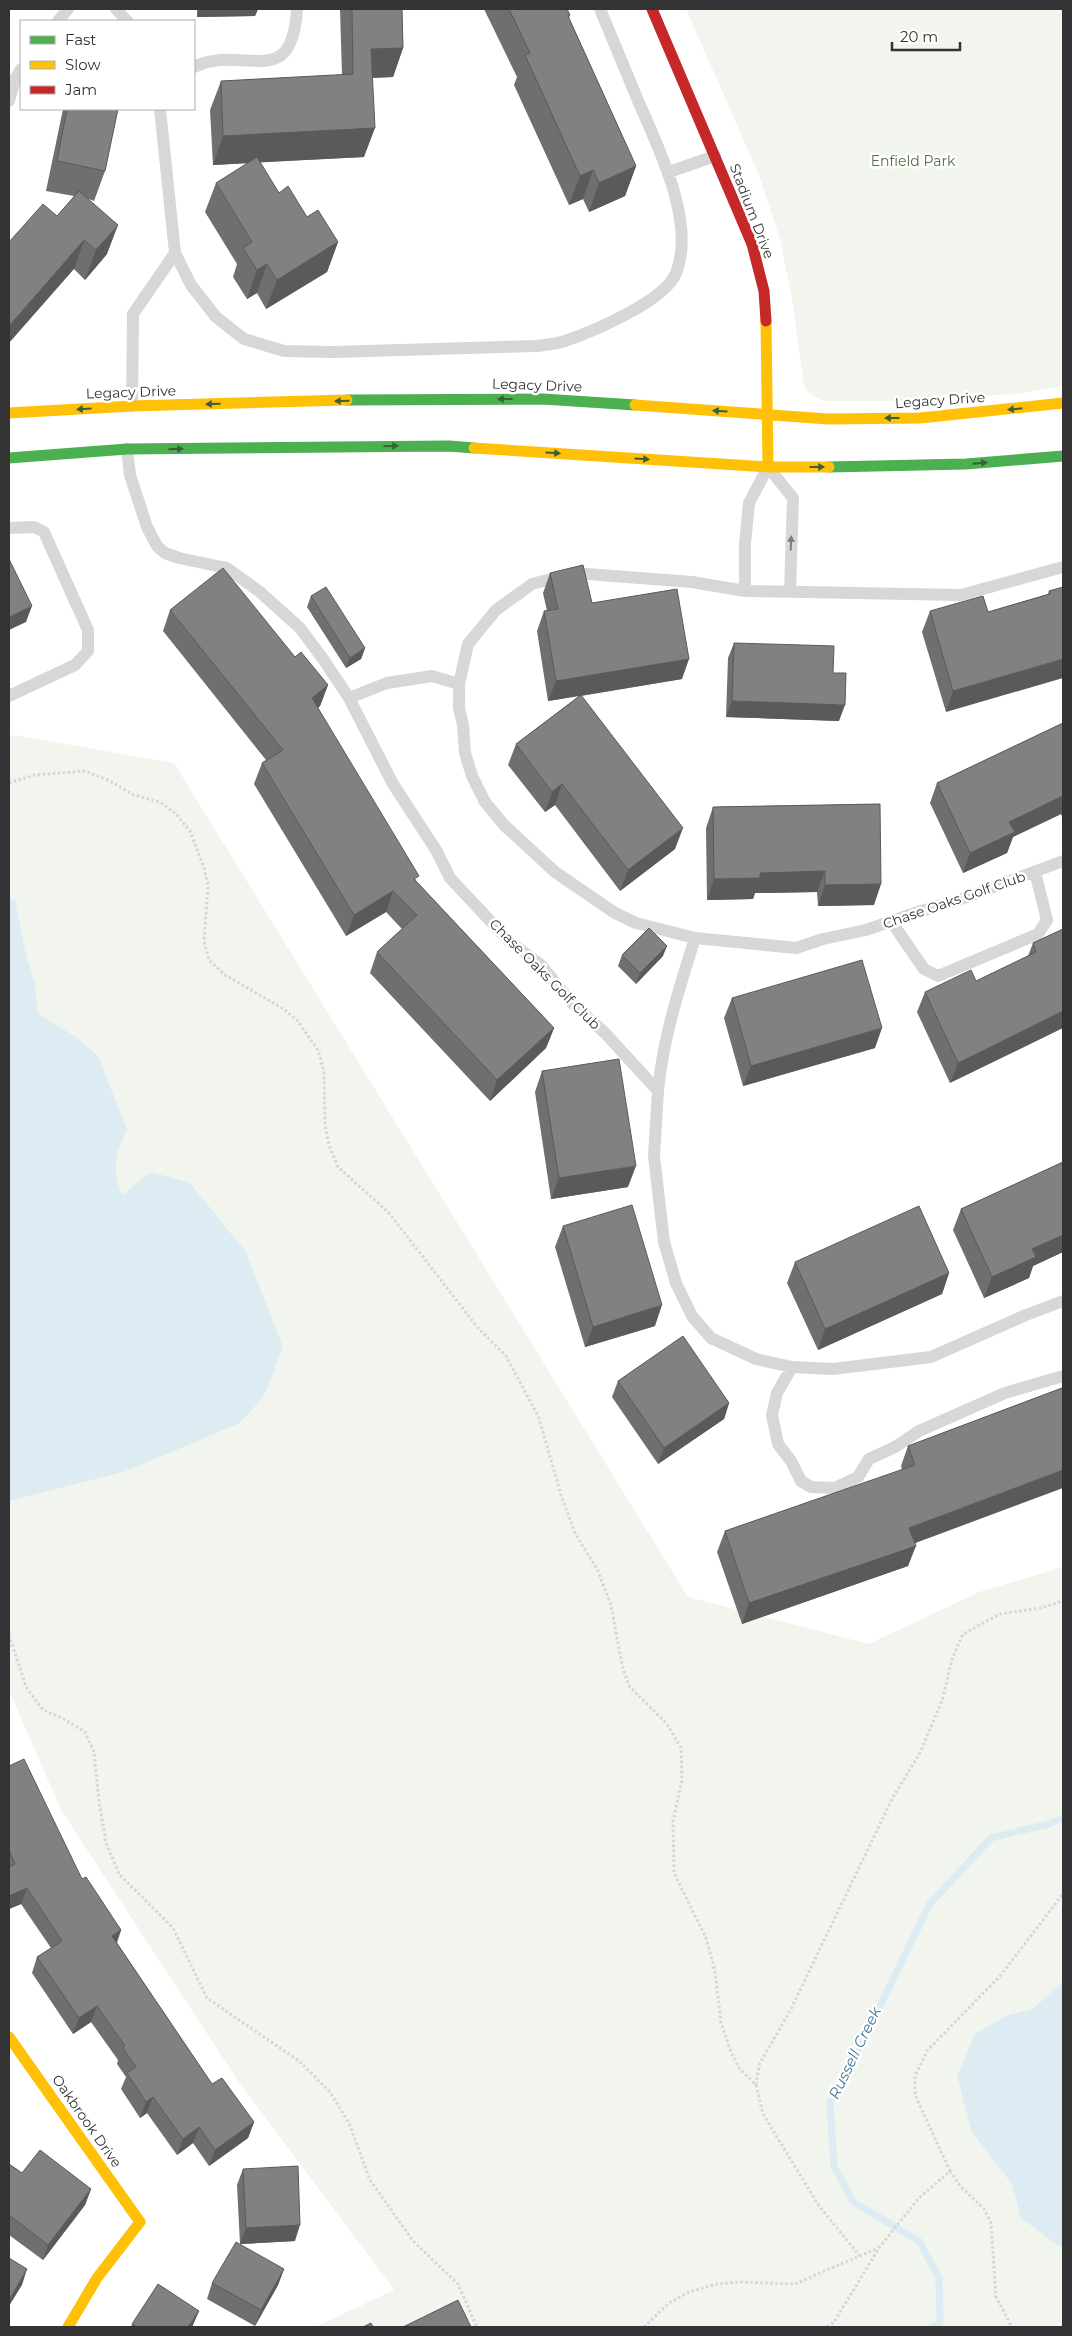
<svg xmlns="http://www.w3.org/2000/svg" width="1072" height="2336" font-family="Montserrat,sans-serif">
	<rect width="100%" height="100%" fill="#fff"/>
	<path fill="#f1f5ed" d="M686 9H1063V386L1016 394 887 401H822L809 393 804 386 792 298 780 239 759 175Z
		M14 735 174 763 688 1597 869 1644 979 1592 1063 1567V2327H315L394 2290 236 2078 61 1810 9 1690V737Z"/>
	<path fill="#ddebf3" d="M9 899 15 900 26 955 35 984 38 1014 76 1037 98 1056 127 1130C115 1157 111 1166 122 1195L151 1172 190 1183 246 1252 283 1347 264 1396 240 1423 126 1471 9 1501Z
		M1063 1981V2245L1059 2246 1021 2218 1012 2184 972 2132 957 2076 975 2034 1006 2016 1033 2009Z"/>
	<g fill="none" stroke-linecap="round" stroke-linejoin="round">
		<path stroke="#ddebf3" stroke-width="7" d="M932 2327 940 2323 939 2278 919 2241 853 2202 834 2166 830 2102 868 2031 929 1905 991 1838 1049 1824 1063 1818"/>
		<path stroke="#d6d6d6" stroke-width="3" stroke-dasharray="2.5 2.5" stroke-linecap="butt" d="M9 783 35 775 84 771 108 780 134 795 160 802 176 814 190 831 204 868 208 885 204 941 209 960 225 975 282 1008 297 1020 318 1050 324 1071 325 1125 329 1145 338 1167 389 1213 478 1328 506 1356 539 1418 561 1495 575 1533 598 1571 611 1605 622 1665 629 1686 667 1724 681 1748 682 1780 673 1821 674 1873 706 1938 715 1971 721 2023 731 2052 739 2068 756 2085 763 2114 819 2206 860 2256
			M9 1635 26 1687 43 1710 62 1718 85 1732 94 1752 99 1802 106 1843 119 1874 173 1928 207 1998 299 2061 330 2092 349 2123 370 2180 413 2241 458 2284 477 2327
			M756 2085 759 2065 791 2009 893 1797 920 1753 943 1698 952 1659 963 1634 1000 1614 1041 1608 1063 1601
			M950 2171 961 2187 984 2209 991 2223 996 2297 1012 2327
			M644 2327 669 2303 689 2292 717 2284 740 2282 795 2284 878 2248
			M827 2327 834 2322 879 2248 918 2199 950 2171 915 2095V2076L927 2051 1000 1976 1063 1894"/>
		<path stroke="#d7d7d7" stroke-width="12" d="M116 9 127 21
			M58 21 68 9
			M194 67C244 43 292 94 297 9
			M9 101 15 79 21 69
			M160 109 175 253 191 285 216 317 244 339 284 351 333 352 536 346C545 345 556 344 565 341 594 331 665 301 676 273 696 223 659 149 639 103 626 72 613 40 600 9
			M669 172 715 156
			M132 406 133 314 175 253
			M127 449 130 475 147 527 157 546 165 553 179 558 227 568 260 592 300 628 323 659 349 698 393 784 436 850 450 878 509 941 541 965 571 1002 605 1033 658 1091 654 1156 664 1242 676 1283 692 1316 711 1338 756 1359 792 1367
			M9 528 34 527 44 532 88 630V651L75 665 9 696
			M1063 567 961 595 745 591 692 582 574 573 532 584 496 610 468 644 459 684V708L463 725 465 753 472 776 485 802 504 825 555 872 615 913 636 923 695 938 796 948 823 939 866 930 921 911 959 900 1063 861
			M745 591V544L749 503 768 467 793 498 790 591
			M349 698 387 683 432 676 459 684
			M891 921 924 969 938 976 1038 934 1047 920 1035 872
			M658 1091C663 1038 679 989 695 938
			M1063 1301 1026 1315 931 1357 833 1369 792 1367 777 1393 772 1415 778 1444 791 1461 801 1481 811 1487 835 1488 858 1477 869 1459 895 1447 919 1431 1005 1393 1063 1376"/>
		<path stroke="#4caf50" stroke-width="11" d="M347 400 543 399 635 405
			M9 458 127 449 449 446 474 448
			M829 467 966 464 1063 456"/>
		<path stroke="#ffc107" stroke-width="11" d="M766 321 768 467
			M635 405 828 419 920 418 1063 403
			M9 413 132 406 347 400
			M474 448 768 467H829
			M9 2037 140 2222 97 2278 68 2327"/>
		<path stroke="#c62828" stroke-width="11" d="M652 9 752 244 764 291 766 321"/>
	</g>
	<path fill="#6f6f6f" d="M197 9H258L255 16 197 17Z
		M340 9H402L403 48 393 77 373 78 364 157 260 162 279 193 338 242 327 272 266 309 257 293 247 299 233 277 237 264 205 212 216 183 248 163 213 165 210 110 221 81 342 75Z
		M484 9H567L570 15 569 18 636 166 625 196 589 212 583 199 569 205 514 85 517 77Z
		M63 109H118L105 171 94 201 89 199 107 254 85 280 74 269 57 216 74 196 46 191Z
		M550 573 592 603 682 679 581 696 675 849 620 891 555 805 545 812 508 765 516 744 579 696 548 701 537 631 544 611H547L543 593Z
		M1063 587 946 712 922 632 930 611 988 612 1048 594 1049 591Z
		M311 596 365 648 361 659 346 668 307 607Z
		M170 610 295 657 328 685 320 706 318 708 417 882 554 1028 546 1048 490 1101 370 973 377 952 402 929 386 912 346 936 254 784 262 763 266 760 163 631Z
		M734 643 833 673 839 721 726 717 728 658Z
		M1063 723V819L1061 814 1013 837 1007 853 963 873 930 803 937 783Z
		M880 804 874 905 818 906 817 892 755 893 753 899 707 900 706 828 713 807Z
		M1063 929 950 1083 917 1012 925 992 976 981 1028 956 1033 943Z
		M622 955 663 956 636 984 618 966Z
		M732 998 875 1048 743 1086 724 1018Z
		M542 1071 628 1187 551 1199 535 1092Z
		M1063 1162V1252L1033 1266 1029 1278 984 1298 953 1230 961 1209Z
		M563 1226 655 1326 585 1347 555 1247Z
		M795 1262 949 1273 942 1294 818 1350 787 1283Z
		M618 1381 729 1403 724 1419 658 1464 612 1397Z
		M1062 1388 915 1544 908 1566 742 1624 717 1552 725 1531 902 1470 901 1466 908 1446Z
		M9 1766 82 1879 121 1930 117 1943 212 2084 254 2122 248 2138 209 2166 193 2143 177 2155 147 2113 140 2118 121 2089 126 2077 117 2064 118 2060 91 2022 73 2034 32 1973 37 1957 51 1948 21 1904 9 1909Z
		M9 2164 22 2173 91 2189 85 2205 43 2260 9 2235Z
		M243 2169 295 2241 240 2244 237 2185Z
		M284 2269 278 2285 255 2326 207 2299 212 2283Z
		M199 2311 192 2327H131L132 2324Z"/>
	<path fill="#5a5a5a" d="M200 9H258L255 16 197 17Z
		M403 48 393 77 361 78 371 49Z
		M375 128 364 157 213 165 223 136Z
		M636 166 625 196 589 212 599 183Z
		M593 170 583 199 569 205 580 176Z
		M118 225 107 254 85 280 96 250Z
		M84 240 74 269 9 343V326Z
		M338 242 327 272 266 309 277 280Z
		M267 264 257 293 247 299 257 270Z
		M32 606 26 622 9 630V617Z
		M365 648 361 659 346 668 350 658Z
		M689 659 682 679 548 701 556 681Z
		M1063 659V678L946 712 953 691Z
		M328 685 320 706 304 718 312 698Z
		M732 701 845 705 839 721 726 717Z
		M562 784 555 805 545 812 552 792Z
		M1063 796V808L1061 814 1013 837 1007 853 963 873 970 853 1009 822Z
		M683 828 675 849 620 891 628 870Z
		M825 871 817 892 755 893 753 899 707 900 714 879 760 873Z
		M881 884 874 905 818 906 825 885Z
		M393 891 386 912 346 936 354 915Z
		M667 946 663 956 636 984 640 973Z
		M1063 1011V1028L950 1083 958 1063Z
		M554 1028 546 1048 490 1101 497 1080Z
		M882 1028 875 1048 743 1086 751 1066Z
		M636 1166 628 1187 551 1199 559 1178Z
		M1063 1235V1252L1033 1266 1029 1278 984 1298 992 1277 1032 1249Z
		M949 1273 942 1294 818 1350 825 1329Z
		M662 1305 655 1326 585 1347 593 1327Z
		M729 1403 724 1419 658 1464 664 1448Z
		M1063 1470V1488L902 1548 909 1528Z
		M916 1546 908 1566 742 1624 749 1603Z
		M27 1888 21 1904 9 1909V1896Z
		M121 1930 115 1946 112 1936Z
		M97 2006 91 2022 73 2034 79 2018Z
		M153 2097 147 2113 140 2118 146 2102Z
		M254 2122 248 2138 209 2166 215 2150Z
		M199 2127 193 2143 177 2155 183 2139Z
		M91 2189 85 2205 43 2260 48 2245Z
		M300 2225 295 2241 240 2244 246 2228Z
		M27 2269 22 2285 9 2306V2300Z
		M284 2269 278 2285 255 2326 261 2310Z
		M199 2311 192 2327H188Z"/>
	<path fill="#818181" stroke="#5a5a5a" d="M352 9H402L403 48 371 49 375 128 223 136 221 81 353 74Z
		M509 9H567L570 15 568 16 636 166 599 183 593 170 580 176 525 55 530 53Z
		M67 109H118L105 171 57 161Z
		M257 157 279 193 288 186 307 217 318 210 338 242 277 280 267 264 257 270 243 248 252 242 216 183Z
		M79 191 118 225 96 250 84 240 9 326V242L43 204 57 216Z
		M9 559 32 606 9 617Z
		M583 565 592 603 677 589 689 659 556 681 544 611 558 609 550 573Z
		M223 568 295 657 301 652 328 685 312 698 419 876 414 879 554 1028 497 1080 377 952 417 915 393 891 354 915 262 763 283 750 170 610Z
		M326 587 365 648 350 658 311 596Z
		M1063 587V659L953 691 930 611 983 596 988 612 1050 594 1049 591Z
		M734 643 834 646 833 673H846L845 705 732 701Z
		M581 695 683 828 628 870 562 784 552 792 516 744Z
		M1063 723V796L1009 822 1015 832 970 853 937 783Z
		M880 804 881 884 825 885V871L760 873V878L714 879 713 807Z
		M649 928 667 946 640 973 622 955Z
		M1063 929V1011L958 1063 925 992 971 970 976 981 1036 952 1033 943Z
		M862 960 882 1028 751 1066 732 998Z
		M619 1059 636 1166 559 1178 542 1071Z
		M1063 1162V1235L1032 1249 1036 1257 992 1277 961 1209Z
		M632 1205 662 1305 593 1327 563 1226Z
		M919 1206 949 1273 825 1329 795 1262Z
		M683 1336 729 1403 664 1448 618 1381Z
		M1062 1388 1063 1390V1470L909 1528 916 1546 749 1603 725 1531 915 1465 908 1446Z
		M24 1759 82 1879 86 1877 121 1930 112 1936 212 2084 222 2078 254 2122 215 2150 199 2127 183 2139 153 2097 146 2102 127 2073 136 2067 123 2048 125 2046 97 2006 79 2018 37 1957 62 1941 27 1888 9 1896V1867L15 1864 9 1850V1766Z
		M40 2150 91 2189 48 2245 9 2215V2164L22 2173Z
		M298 2166 300 2225 246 2228 243 2169Z
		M236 2242 284 2269 261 2310 212 2283Z
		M9 2258 27 2269 9 2300Z
		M158 2284 199 2311 188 2327H137L132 2324Z
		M458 2300 471 2327H403Z
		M371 2323 373 2327H363Z"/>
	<defs><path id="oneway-solid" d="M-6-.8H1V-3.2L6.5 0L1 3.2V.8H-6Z" transform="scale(1.25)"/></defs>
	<g fill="#3c5e3d">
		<use href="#oneway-solid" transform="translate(505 399) rotate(180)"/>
		<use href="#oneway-solid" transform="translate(342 401) rotate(178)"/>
		<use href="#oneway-solid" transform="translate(213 404) rotate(178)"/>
		<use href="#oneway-solid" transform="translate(84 409) rotate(177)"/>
		<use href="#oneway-solid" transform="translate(1015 409) rotate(174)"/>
		<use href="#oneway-solid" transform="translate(720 411) rotate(-176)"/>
		<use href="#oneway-solid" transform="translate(892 418) rotate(180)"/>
		<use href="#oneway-solid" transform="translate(391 446) rotate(-1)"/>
		<use href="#oneway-solid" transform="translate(176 449) rotate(-1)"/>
		<use href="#oneway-solid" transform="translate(553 453) rotate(4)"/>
		<use href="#oneway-solid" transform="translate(642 459) rotate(4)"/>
		<use href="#oneway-solid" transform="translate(980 463) rotate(-5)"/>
		<use href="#oneway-solid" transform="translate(817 467)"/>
	</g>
	<use fill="#7d7d7d" href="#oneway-solid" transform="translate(791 543) rotate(-88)"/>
	<g text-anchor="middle" stroke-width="5" stroke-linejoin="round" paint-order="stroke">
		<g font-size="14" fill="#56703f" stroke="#fff">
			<text x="913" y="166">Enfield Park</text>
		</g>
		<g font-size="14" fill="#333" stroke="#fff">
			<text transform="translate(752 211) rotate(69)" y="5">Stadium Drive</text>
			<text transform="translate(537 385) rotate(2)" y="5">Legacy Drive</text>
			<text transform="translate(131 392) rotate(-2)" y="5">Legacy Drive</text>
			<text transform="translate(940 400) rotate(-4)" y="5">Legacy Drive</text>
			<text transform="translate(954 900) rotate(-19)" y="5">Chase Oaks Golf Club</text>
			<text transform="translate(545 974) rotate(45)" y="5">Chase Oaks Golf Club</text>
			<text transform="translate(87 2121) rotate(55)" y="5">Oakbrook Drive</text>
		</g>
		<g font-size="15" font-style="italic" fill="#3f7597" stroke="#fff">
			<text transform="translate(855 2053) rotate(-64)" y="5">Russell Creek</text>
		</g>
	</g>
	<rect width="1072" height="2336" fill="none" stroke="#333333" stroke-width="20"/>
	<rect x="20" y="20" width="175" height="90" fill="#ffffff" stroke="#adadad"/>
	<rect x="30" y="36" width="25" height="8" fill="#4caf50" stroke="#adadad"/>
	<text x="65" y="45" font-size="15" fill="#333333">Fast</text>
	<rect x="30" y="61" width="25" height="8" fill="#ffc107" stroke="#adadad"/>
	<text x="65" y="70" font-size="15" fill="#333333">Slow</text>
	<rect x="30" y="86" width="25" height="8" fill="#c62828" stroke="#adadad"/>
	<text x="65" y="95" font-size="15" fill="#333333">Jam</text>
	<path d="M892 42v8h68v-8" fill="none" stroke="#333333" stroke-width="2.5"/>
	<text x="900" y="42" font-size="15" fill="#333333" stroke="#ffffff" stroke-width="4" paint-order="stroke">20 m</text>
</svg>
